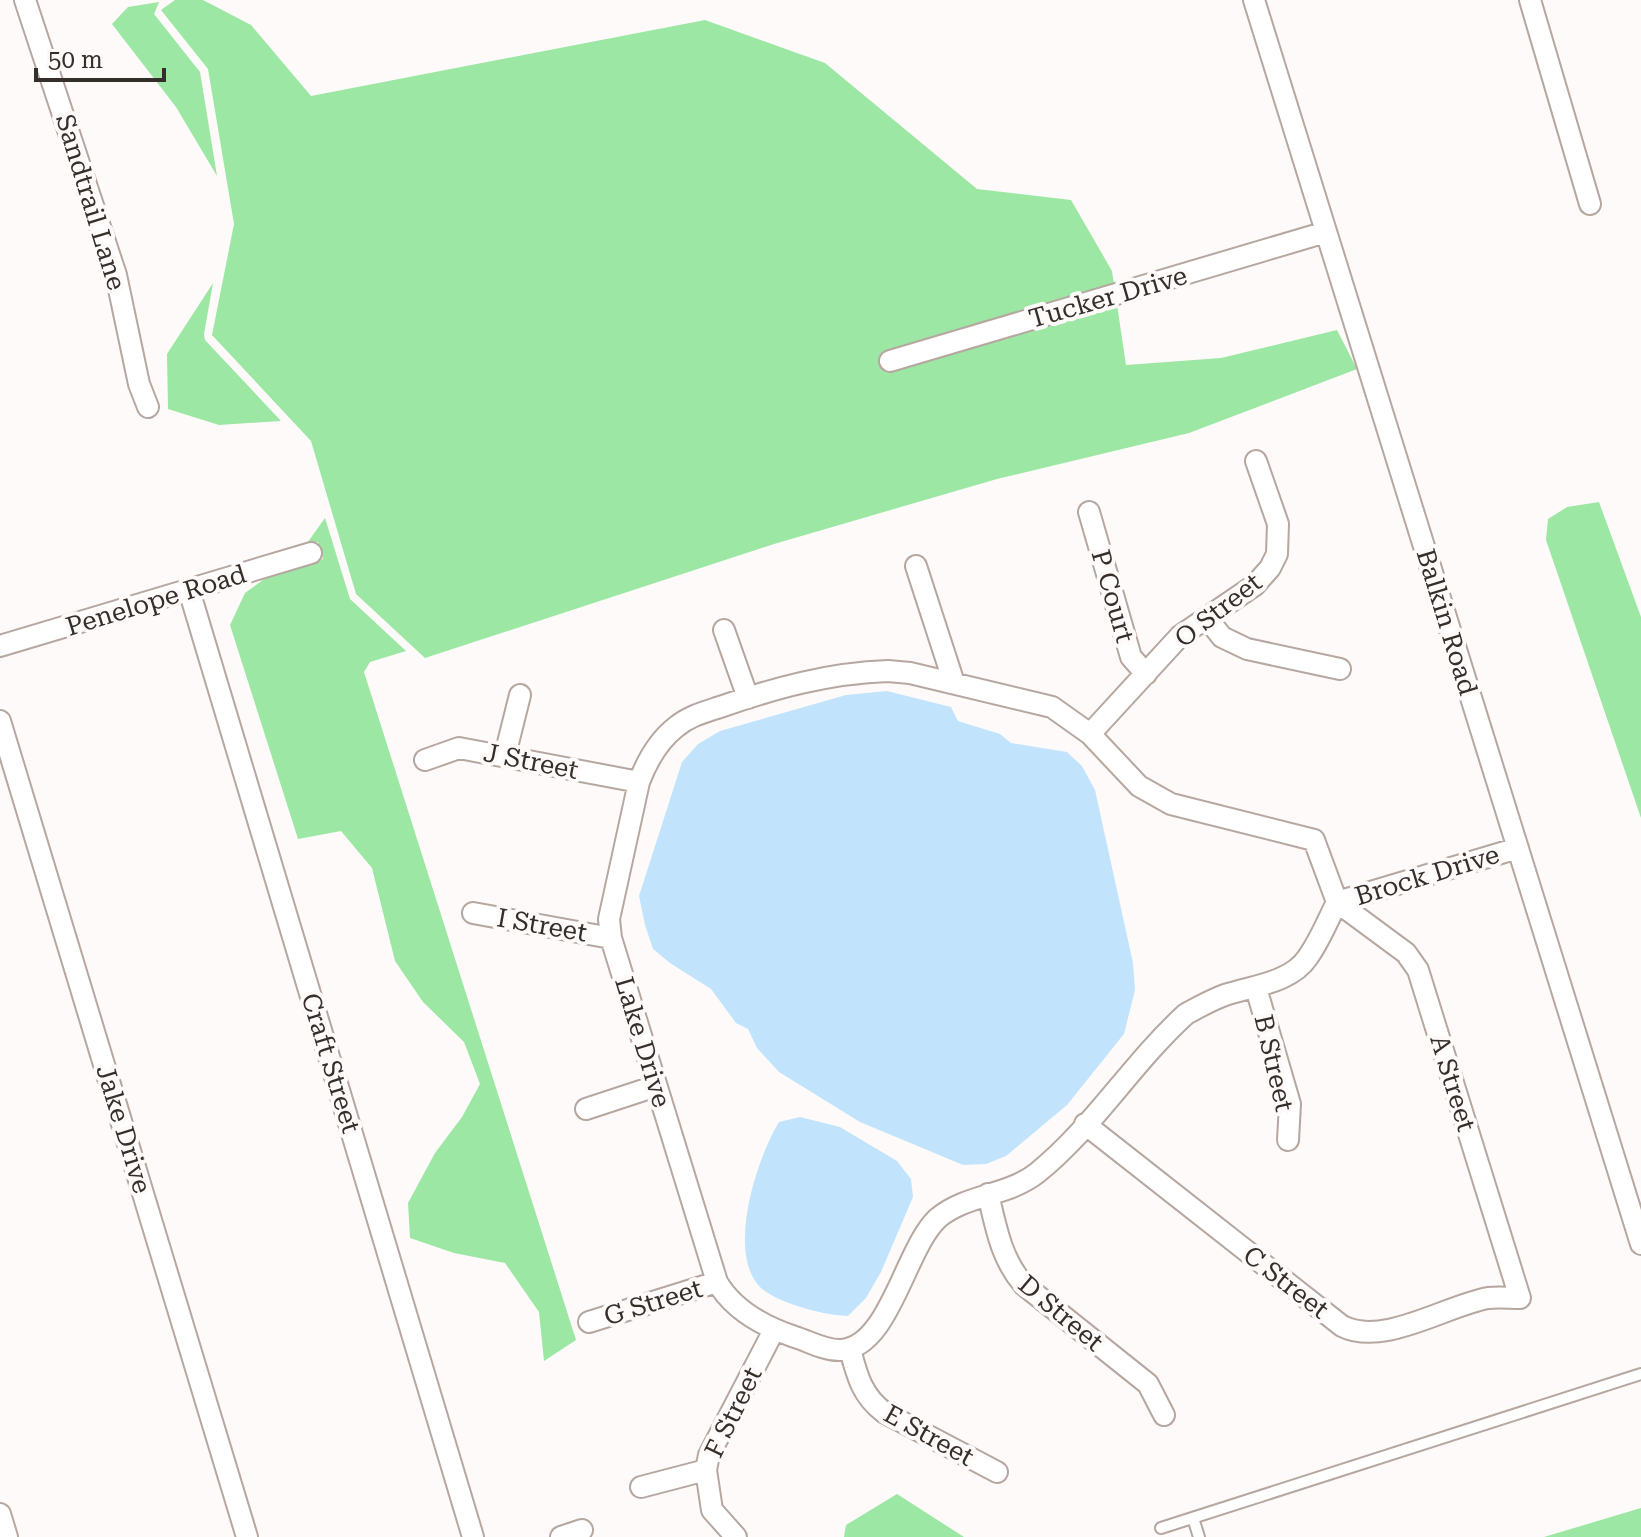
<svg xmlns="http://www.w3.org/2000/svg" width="1641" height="1537" font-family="'Roboto Serif',serif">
	<rect width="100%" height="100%" fill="#fefaf9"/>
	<path fill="#9be7a3" d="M175 0H203L251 25 311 96 705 20 825 63 977 189 1071 200 1112 271 1126 365 1221 358 1337 330 1357 369 1189 433 997 479 774 544 425 658 356 594 311 441 212 335 234 224 208 69 161 10Z
		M159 2 154 14 200 72 217 176 176 107 112 24 128 7Z
		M213 283 204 334 205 340 281 421 219 425 168 409 167 354Z
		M1599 502 1641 617V818L1546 540 1548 519 1567 507Z
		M325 518 350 599 406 651 370 662 364 672 576 1340 544 1361 539 1312 505 1263 454 1253 410 1238 408 1203 435 1153 462 1117 480 1084 464 1042 423 1002 395 961 372 868 341 831 298 839 230 625 245 593 271 574 323 559 318 542 305 546Z
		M897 1494 964 1537H844L846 1525Z
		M1641 1508V1537H1544Z"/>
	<path fill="#c1e4fc" d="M887 691 951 707 958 721 1000 734 1011 743 1067 752 1082 766 1095 790 1133 963 1135 990 1124 1034 1067 1105 1006 1156 986 1164 963 1165 860 1122 779 1072 757 1048 748 1029 736 1023 711 989 670 963 653 949 645 925 639 896 682 762 698 744 720 731 846 695Z
		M800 1117 840 1127 897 1161 911 1179 913 1197 881 1272 866 1298 848 1316C826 1316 776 1303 760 1287 726 1252 757 1158 779 1122Z"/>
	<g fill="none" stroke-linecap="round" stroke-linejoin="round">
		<g stroke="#b6a7a0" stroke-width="14">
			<path id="service" d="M1193 1518 1199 1537
				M1161 1528 1641 1374"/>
		</g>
		<g stroke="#b6a7a0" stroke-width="24">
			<path id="minor" d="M25 0 116 275 139 384 148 407
				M1254 0 1641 1244
				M1530 0 1590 204
				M890 361 1326 232
				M1089 512 1131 657 1146 674
				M916 566 954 683
				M189 590 473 1537
				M1207 618 1222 637 1247 649 1340 669
				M724 630 748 698
				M0 646 311 553
				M888 671 910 673 1052 707 1090 734 1139 786 1171 804 1314 840 1337 902C1328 920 1320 940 1308 957 1291 983 1252 986 1225 995 1211 1000 1199 1007 1186 1014 1132 1063 1093 1128 1037 1173 1008 1196 967 1194 938 1218 905 1248 890 1347 841 1350 826 1351 808 1341 795 1337 765 1327 734 1311 717 1282L611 938 609 919 639 782C647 761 658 741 676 727 689 716 705 712 720 707 775 688 829 673 888 671Z
				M0 721 247 1537
				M1090 734 1180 636 1255 585 1270 568 1277 554 1278 524 1256 461
				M505 755 520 695
				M425 760 459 748 639 782
				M1337 902 1518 848
				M473 913 611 938
				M1256 988 1290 1104 1288 1140
				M586 1109 656 1086
				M1085 1124 1342 1326C1383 1347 1445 1306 1488 1298 1498 1297 1510 1298 1520 1298L1418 970 1406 953 1337 902
				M988 1194C996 1227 1001 1259 1024 1285L1148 1384 1164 1415
				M589 1322 717 1282
				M850 1349C857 1376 862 1396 885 1413L997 1472
				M641 1487 706 1470
				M0 1514 7 1537
				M561 1537 582 1530
				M736 1537 712 1510 706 1470 709 1455 774 1330"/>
		</g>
		<use href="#service" stroke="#fff" stroke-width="10"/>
		<use href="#minor" stroke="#fff" stroke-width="20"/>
	</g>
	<g text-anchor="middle" stroke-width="8" stroke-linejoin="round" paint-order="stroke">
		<g font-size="26" fill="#352f2c" stroke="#fefaf9">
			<text transform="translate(91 202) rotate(73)" y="9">Sandtrail Lane</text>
			<text transform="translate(1108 297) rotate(-16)" y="9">Tucker Drive</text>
			<text transform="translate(1113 596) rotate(74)" y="9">P Court</text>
			<text transform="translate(156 600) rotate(-17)" y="9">Penelope Road</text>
			<text transform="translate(1218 610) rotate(-38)" y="9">O Street</text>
			<text transform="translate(1447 622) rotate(73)" y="9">Balkin Road</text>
			<text transform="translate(531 761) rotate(11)" y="9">J Street</text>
			<text transform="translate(1427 875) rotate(-17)" y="9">Brock Drive</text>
			<text transform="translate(542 925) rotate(10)" y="9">I Street</text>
			<text transform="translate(643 1042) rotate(73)" y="9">Lake Drive</text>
			<text transform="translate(331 1063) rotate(73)" y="9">Craft Street</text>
			<text transform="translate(1274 1063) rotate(77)" y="9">B Street</text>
			<text transform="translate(1453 1083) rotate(73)" y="9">A Street</text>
			<text transform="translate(124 1129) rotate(73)" y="9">Jake Drive</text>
			<text transform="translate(1286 1282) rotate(38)" y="9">C Street</text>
			<text transform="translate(653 1302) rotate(-17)" y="9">G Street</text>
			<text transform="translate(1061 1313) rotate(40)" y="9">D Street</text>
			<text transform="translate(733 1412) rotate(-64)" y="9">F Street</text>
			<text transform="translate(929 1435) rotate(29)" y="9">E Street</text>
		</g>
	</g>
	<path d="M36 68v12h128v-12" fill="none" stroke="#352f2c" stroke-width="4"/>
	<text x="48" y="68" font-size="24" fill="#352f2c" stroke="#fefaf9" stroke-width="6" paint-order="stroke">50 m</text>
</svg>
